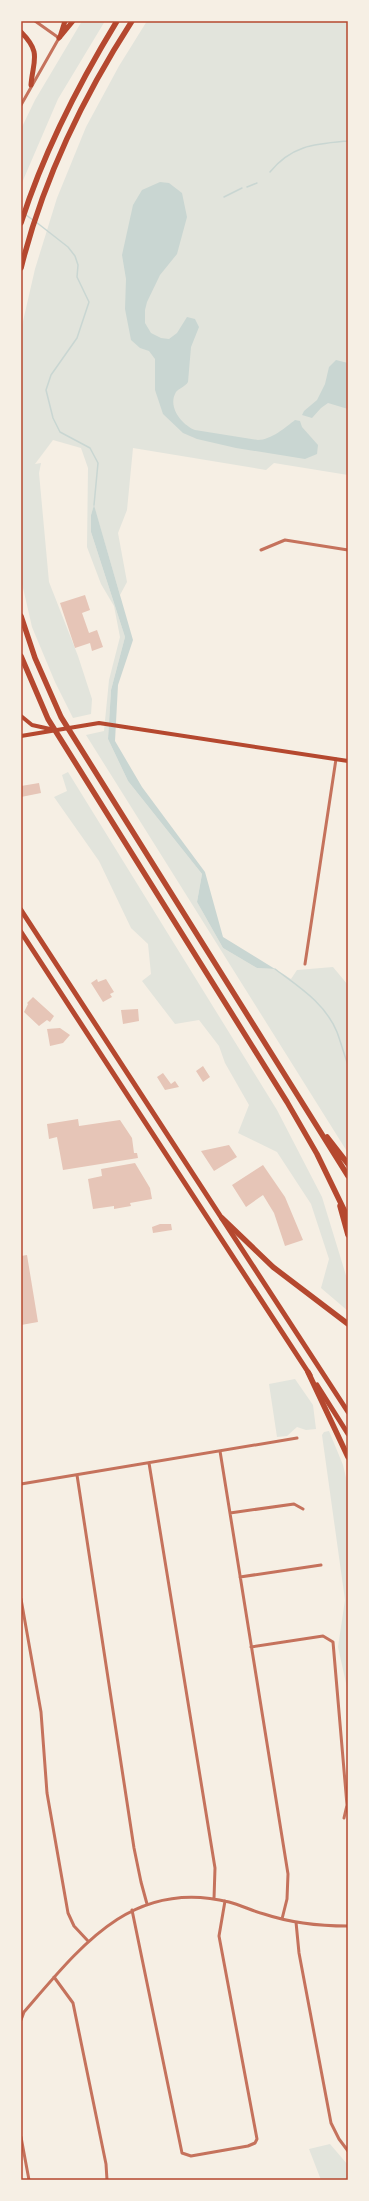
<svg xmlns="http://www.w3.org/2000/svg" width="369" height="2201" font-family="Cabin,sans-serif">
	<rect width="100%" height="100%" fill="#f6efe4"/>
	<path fill="#e2e4dc" d="M82 21H105L58 99 21 185V129L35 100Z
		M147 21H348V475L274 463 266 470 133 448 127 510 118 533 127 582 120 595 94 506 91 515V532L125 637 111 690 108 739 128 781 202 874 197 902 223 948 257 968 275 969 291 979 297 970 333 967 348 985V1153L86 735 104 731 109 680 120 637 114 606 101 584 87 547 88 468 81 448 53 440 35 464 41 463 39 473 49 582 78 656 92 699 91 714 73 718 55 682 32 627 21 579V330L35 269 57 198 86 127 119 66Z
		M68 772 277 1110 322 1197 348 1282V1311L321 1288 329 1259 311 1204 277 1152 238 1133 249 1105 225 1063 219 1046 199 1020 175 1024 142 981 151 974 148 944 131 928 99 861 54 797 67 791 62 775Z
		M295 1379 313 1405 316 1429 306 1430 297 1427 287 1436 277 1437 269 1384Z
		M329 1431 343 1465 348 1486V1692L338 1647 345 1600 322 1435 324 1432Z
		M330 2144 348 2165V2180H321L309 2149Z"/>
	<path fill="#c9d6d2" d="M160 182 169 183 182 193 187 217 177 254 160 275 147 302 145 310V323L151 333 161 338 169 339 177 333 187 317 195 319 199 327 191 347 188 382C185 387 179 388 176 392 167 407 182 425 195 430L258 440C271 440 286 427 295 420L300 421 302 427 318 445 317 454 305 459 236 448 197 439 183 433 163 414 155 390V359L149 351 140 348 131 340 125 309 126 279 122 255 133 205 142 190Z
		M336 360 348 363V409L328 403 321 408 312 418 302 415 304 411 317 400 325 384 329 367Z
		M94 505 133 640 118 685 115 741 142 787 205 872 223 937 275 969 257 968 223 948 197 902 202 874 128 781 108 739 111 690 125 637 91 532V515Z"/>
	<g fill="none" stroke-linecap="round" stroke-linejoin="round">
		<path stroke="#c9d6d2" stroke-width="1.5" d="M270 172C292 145 315 144 348 141
			M247 187 257 183
			M224 197 242 188
			M26 215 33 220
			M36 222 68 247 75 256 78 265 77 277 89 302 77 338 51 375 46 390 53 418 60 432 90 448 98 463 94 505
			M275 969C299 987 325 1003 337 1032 341 1043 344 1054 348 1065"/>
	</g>
	<path fill="#e6c5b7" d="M85 595 90 610 82 613 89 633 97 630 103 647 92 651 90 643 75 648 60 603Z
		M39 783 41 793 21 797V786Z
		M97 979 98 982 106 979 114 992 110 994 112 997 103 1002 91 983Z
		M33 997 54 1016 50 1022 47 1020 39 1026 24 1012 28 1004 27 1003Z
		M138 1009 139 1021 123 1024 121 1010Z
		M60 1028 70 1035 63 1043 50 1046 47 1029Z
		M203 1066 210 1077 203 1082 196 1071Z
		M163 1073 171 1084 175 1081 179 1087 165 1090 157 1077Z
		M78 1119 79 1126 120 1120 132 1138 134 1153H137L138 1158 63 1170 57 1137 49 1139 47 1124Z
		M229 1145 237 1157 214 1171 201 1151Z
		M135 1163 150 1188 152 1199 130 1203 131 1206 114 1209V1206L93 1209 88 1179 102 1176 101 1169Z
		M263 1165 285 1197 303 1240 285 1246 274 1213 263 1195 246 1207 232 1185Z
		M160 1224H171L172 1230 153 1233 152 1227Z
		M27 1255 38 1322 21 1325V1256Z"/>
	<g fill="none" stroke-linecap="round" stroke-linejoin="round">
		<path stroke="#c5725c" stroke-width="3" d="M21 105 59 38 35 21
			M261 550 285 540 348 550
			M305 964 336 759
			M220 1451 288 1874 287 1899 282 1919
			M149 1463 215 1868 214 1899
			M77 1475 134 1848 141 1882 147 1904
			M21 1484 297 1438
			M230 1513 294 1504 303 1509
			M240 1577 321 1565
			M21 1599 41 1712 47 1793 68 1913 74 1926 88 1941
			M251 1647 323 1636 333 1642 347 1805 344 1818
			M132 1910 182 2153 191 2156 248 2146 255 2143 257 2139 219 1936 225 1901
			M296 1922 299 1953 331 2123 339 2139 348 2151
			M54 1977 73 2003 106 2164 107 2180
			M21 2020 24 2012C81 1946 132 1878 229 1902 241 1905 252 1911 264 1914 291 1923 320 1926 348 1926
			M21 2137 29 2180"/>
		<path stroke="#b5482f" stroke-width="4" d="M21 716 32 725 50 729
			M21 736 99 723 348 761"/>
		<path stroke="#b5482f" stroke-width="5" d="M21 32C42 53 33 60 31 85
			M60 37 65 21
			M59 38 73 21
			M21 910 348 1412
			M21 932 310 1375
			M317 1385 348 1434"/>
		<path stroke="#b5482f" stroke-width="5.5" d="M21 223C44 151 78 85 117 21
			M21 268C43 180 83 97 132 21
			M21 616 35 658 61 717 348 1176
			M21 656 48 719 287 1102 317 1154 348 1218
			M327 1137 348 1164
			M340 1206 348 1235
			M222 1218 273 1267 348 1324
			M308 1372 348 1457"/>
	</g>
	<rect width="369" height="2201" fill="none" stroke="#f6efe4" stroke-width="44"/>
	<rect x="22" y="22" width="325" height="2157" fill="none" stroke="#b5482f" stroke-width="1.5"/>
</svg>
